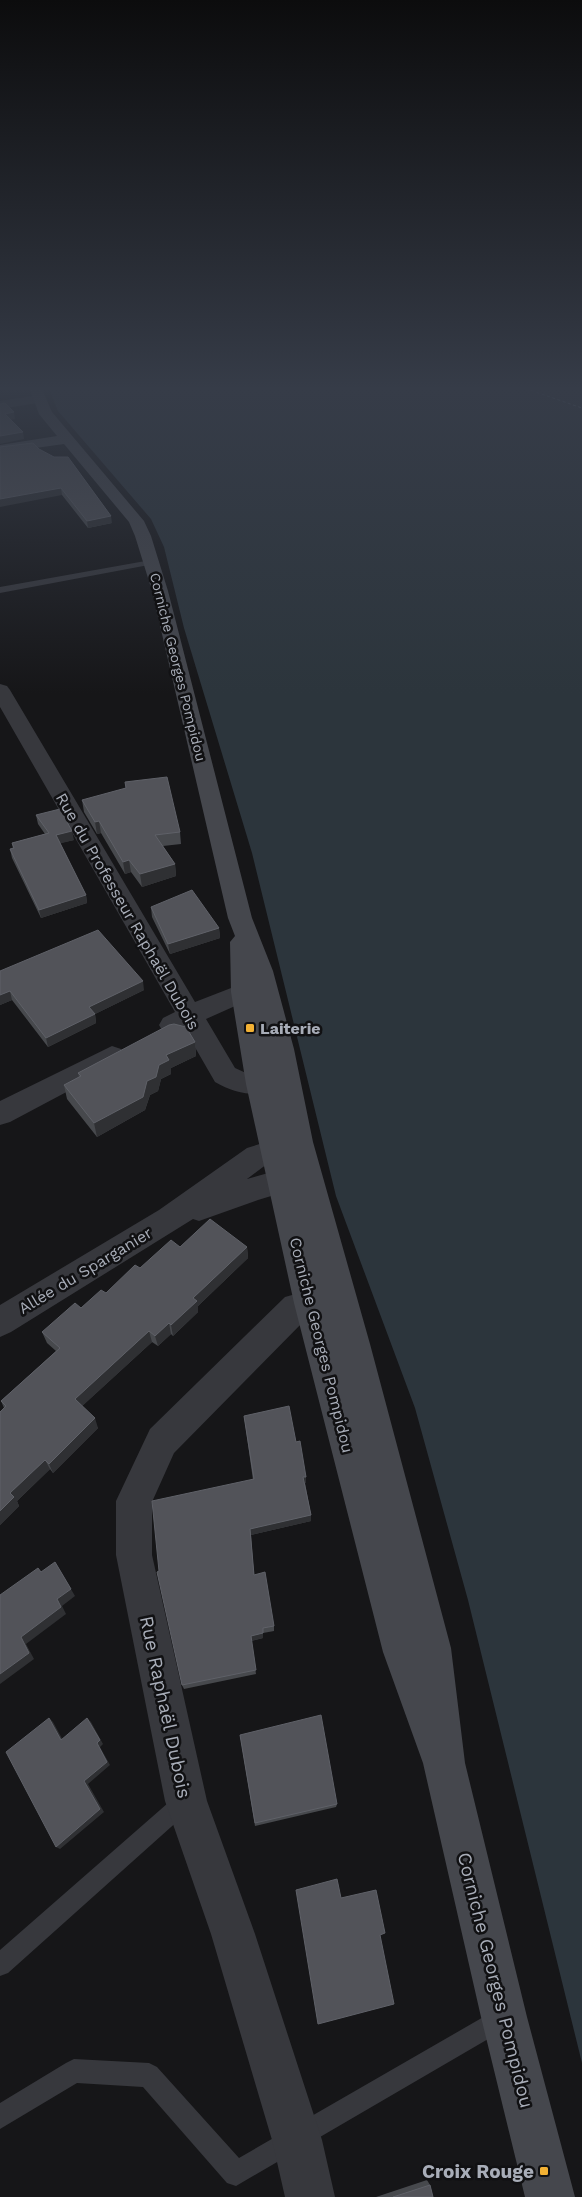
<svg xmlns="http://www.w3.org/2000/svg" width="582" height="2197" font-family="'Work Sans',sans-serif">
	<rect width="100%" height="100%" fill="#161618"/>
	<path fill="#2c353c" d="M48 387H582V2063L468 1600 415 1408 336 1196 252 853 184 628 164 547 151 519 58 411Z"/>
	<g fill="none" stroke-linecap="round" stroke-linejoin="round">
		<path stroke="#7f9bb3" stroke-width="1" stroke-dasharray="3 2.5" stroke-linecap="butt" d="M521 387 582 408"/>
		<path fill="#37383d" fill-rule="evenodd" d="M151 560 155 562 154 564 0 593V587Z
			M183 1792 190 1796 194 1803 190 1810 8 1973 0 1976V1950L176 1796Z
			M499 2008 507 2012 511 2020 507 2028 236 2186 227 2183 143 2087 77 2083 0 2129V2103L66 2063 74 2059 149 2063 157 2067 239 2158Z"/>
		<path fill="#37383d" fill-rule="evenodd" d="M39 395 44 396 46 399 44 402 0 409V401Z
			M0 684 7 686 10 690 195 1002 244 983 253 986 257 992 253 998 206 1019 235 1068 246 1073 282 1071 292 1074 296 1081 292 1088C265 1097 240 1097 215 1082L185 1030 172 1035 163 1032 159 1025 163 1018 175 1012 0 707Z
			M112 1046 121 1049 125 1056 121 1063 10 1122 0 1125V1101Z
			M298 1132 308 1135 312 1143 308 1151 267 1164 247 1179 304 1163 314 1167 319 1175 314 1183 258 1200 199 1221 193 1219 11 1332 0 1337V1305L159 1210 247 1148Z
			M331 1284 342 1288 347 1298 342 1308 306 1319 174 1453 152 1502V1555L207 1801 255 1934 322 2140 335 2197H285L272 2140 211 1934 165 1801 116 1555V1501L150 1429 285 1297Z"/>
		<path fill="#45474d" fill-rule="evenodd" d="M29 387H41L52 412 144 521 151 536 168 591 252 918 273 971 294 1049 313 1142 370 1344 451 1648 465 1763 527 2017 575 2197H525L481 2017 423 1763 383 1652 294 1303 246 1084 231 992 230 942 235 936 228 918 152 591 135 536 129 522 64 444 0 453V445L57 436 39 414Z"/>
	</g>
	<path fill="#47494d" d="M0 447 112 523 88 528 62 495Z
		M82 800 180 832 181 844 163 846 175 864 176 876 142 887 131 872 125 874 101 833 97 834 84 812Z
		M36 815 74 840 60 843 86 895 87 903 41 918 12 858 10 849H13L12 843 45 834 38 824Z
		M151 907 219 928 220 938 170 954 152 917Z
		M0 971 144 990 95 1014 96 1023 48 1047 12 1000 0 1005Z
		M195 1042 196 1056 171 1068V1074L161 1079 158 1091 150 1095 145 1110 97 1137 67 1099 64 1085 79 1077 78 1073Z
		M180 1247H247L248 1258 198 1306V1312L173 1336 171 1334 158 1346 152 1342 82 1406 98 1428 53 1473 50 1469 17 1501 19 1506 0 1525V1412L4 1408 1 1401 56 1351 47 1343 42 1332 106 1293 140 1268Z
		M244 1416 296 1442 306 1477V1483H305L311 1515V1521L251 1535 254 1575 274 1626V1631L263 1633V1638L251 1641 256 1674 184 1689 182 1685 159 1571 253 1480Z
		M240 1735 337 1804 336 1807 255 1826Z
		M427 2180 430 2185 433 2197H376Z"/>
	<path fill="#2f3033" d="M14 412 15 419 6 421 5 414Z
		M23 432 24 439 0 444V436Z
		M61 488 62 495 0 507V499Z
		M111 516 112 523 88 528 87 521Z
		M99 821 101 833 97 834 95 822Z
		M72 831 74 840 58 844 56 835Z
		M129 860 131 872 125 874 123 862Z
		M175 864 176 876 142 887 140 874Z
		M86 895 87 903 41 918 39 910Z
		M219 928 220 938 170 954 168 944Z
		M143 981 144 990 91 1016 89 1007Z
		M10 991 12 1000 0 1005V995Z
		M95 1014 96 1023 48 1047 46 1038Z
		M195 1042 196 1056 171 1068V1074L161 1079 158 1091 150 1095 145 1110 97 1137 94 1123 147 1081 166 1055Z
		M247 1247 248 1258 198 1306V1312L173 1336 171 1325 193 1298Z
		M169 1323 171 1334 158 1346 155 1336Z
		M149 1331 152 1342 79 1409 75 1399Z
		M95 1418 98 1428 53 1473 49 1464Z
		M45 1460 50 1469 17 1501 19 1506 0 1525V1511L10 1493Z
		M303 1477H306V1483L303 1484Z
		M311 1515V1521L251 1535 250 1529Z
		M55 1562 75 1596 62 1606 66 1614 26 1644 34 1659 0 1684V1674L21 1637 57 1599Z
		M263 1628V1638L251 1641V1636Z
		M49 1718 53 1722 65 1744 61 1740Z
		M87 1718 91 1722 103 1744 100 1747 110 1765 88 1784 104 1812 60 1849 56 1847 84 1781 97 1743Z"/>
	<path fill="#525359" stroke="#5f6168" d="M5 403 14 412 5 414 23 432 0 436V404Z
		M33 443 39 449 54 457H68L111 516 87 521 61 488 0 499V447Z
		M167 777 180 832 155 835 175 864 140 874 129 860 123 862 99 821 95 822 82 800 126 788 125 782Z
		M60 809 72 831 56 835 86 895 39 910 10 849 14 848 12 843 49 833 36 815Z
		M192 890 219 928 168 944 151 907Z
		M98 930 143 981 89 1007 95 1014 46 1038 10 991 0 995V971Z
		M174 1024 186 1027 195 1042 166 1055 169 1060 159 1065 156 1077 147 1081 143 1097 94 1123 64 1085 81 1076 78 1073 169 1025Z
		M210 1219 247 1247 193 1298 197 1301 171 1325 169 1323 155 1336 149 1331 75 1399 95 1418 49 1464 45 1460 10 1493 14 1497 0 1511V1412L6 1406 1 1401 60 1348 42 1332 75 1303 81 1308 101 1290 106 1293 135 1265 140 1268 171 1240 180 1247Z
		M289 1406 296 1442 300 1441 306 1477H303L311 1515 250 1529 254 1575 265 1572 274 1626 263 1628V1633L251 1636 256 1670 182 1685 157 1572 159 1571 152 1501 254 1479 244 1416Z
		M55 1562 71 1589 57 1599 61 1607 21 1637 29 1653 0 1674V1595L38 1568 41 1572Z
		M321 1715 337 1804 255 1823 240 1735Z
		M49 1718 61 1740 87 1718 100 1740 97 1743 107 1762 84 1781 100 1809 56 1847 6 1752Z
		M337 1879 341 1898 376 1890 385 1933 380 1935 394 2004 318 2024 296 1890Z
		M430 2185 433 2197H393Z"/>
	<linearGradient id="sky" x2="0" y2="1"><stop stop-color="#0c0c0d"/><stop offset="0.56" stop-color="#363c48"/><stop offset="1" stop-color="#363c48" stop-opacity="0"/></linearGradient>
	<rect width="582" height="694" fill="url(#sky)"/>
	<g fill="#f2b134" stroke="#111113" stroke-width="2">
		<rect x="245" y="1023" width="10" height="10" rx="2.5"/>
		<rect x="539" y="2166" width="10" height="10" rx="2.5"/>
	</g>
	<g text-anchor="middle" stroke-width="5" stroke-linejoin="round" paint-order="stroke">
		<g font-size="14" fill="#a8adb8" stroke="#111113">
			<text transform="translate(178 667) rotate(76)" y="5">Corniche Georges Pompidou</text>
		</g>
		<g font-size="16" fill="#a8adb8" stroke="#111113">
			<text transform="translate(128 911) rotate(60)" y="6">Rue du Professeur Raphaël Dubois</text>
			<text transform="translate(85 1270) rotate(-31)" y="6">Allée du Sparganier</text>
			<text transform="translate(322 1345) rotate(76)" y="6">Corniche Georges Pompidou</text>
		</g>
		<g font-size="16" font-weight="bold" fill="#a8adb8" stroke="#111113" text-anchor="start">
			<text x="260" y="1034">Laiterie</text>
		</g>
		<g font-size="19" fill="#a8adb8" stroke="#111113">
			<text transform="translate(166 1707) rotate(78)" y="7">Rue Raphaël Dubois</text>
			<text transform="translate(496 1980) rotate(76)" y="7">Corniche Georges Pompidou</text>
		</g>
		<g font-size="19" font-weight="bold" fill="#a8adb8" stroke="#111113" text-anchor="end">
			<text x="534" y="2178">Croix Rouge</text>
		</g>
	</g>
</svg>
